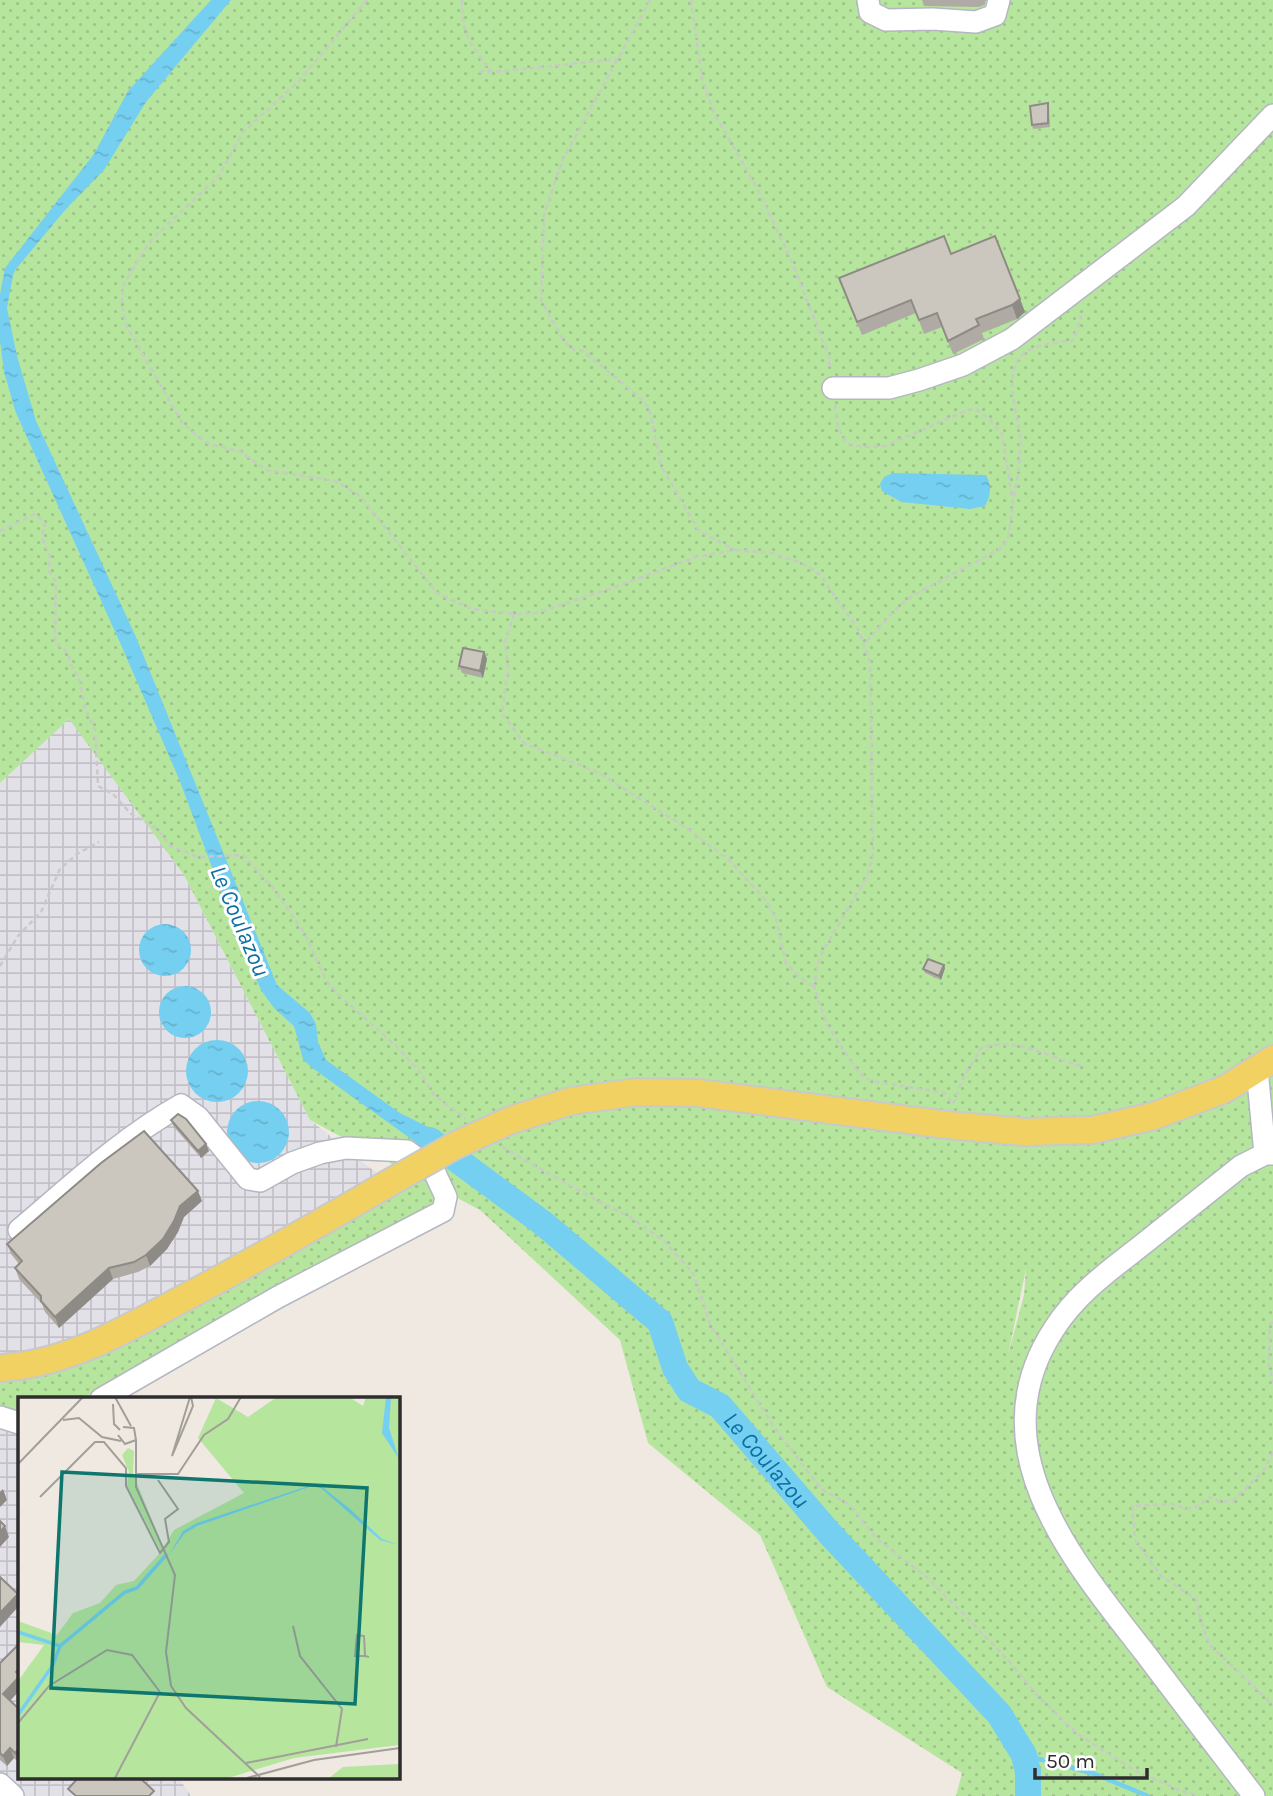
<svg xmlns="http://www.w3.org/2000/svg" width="1273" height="1796" font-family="Karla,sans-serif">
	<defs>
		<pattern id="industrial-grid" width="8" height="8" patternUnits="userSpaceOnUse" patternTransform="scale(1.75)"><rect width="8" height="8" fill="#e3e1e8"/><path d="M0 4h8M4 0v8" fill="none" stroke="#c3c1c7"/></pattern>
		<pattern id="grass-dots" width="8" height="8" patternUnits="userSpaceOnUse" patternTransform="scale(1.75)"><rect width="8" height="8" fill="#b6e59e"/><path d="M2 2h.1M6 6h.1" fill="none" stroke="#9dc588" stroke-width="1.8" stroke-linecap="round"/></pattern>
		<pattern id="water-ripples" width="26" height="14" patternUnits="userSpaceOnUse" patternTransform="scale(1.75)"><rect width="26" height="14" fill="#75cff0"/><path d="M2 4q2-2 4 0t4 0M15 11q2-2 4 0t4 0" fill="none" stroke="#66b2ce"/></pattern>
	</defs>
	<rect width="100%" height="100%" fill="#efe9e1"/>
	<path fill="url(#industrial-grid)" d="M69 718 184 875 310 1120 389 1183 19 1399V1777H178L191 1796H0V783Z"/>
	<path fill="url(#grass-dots)" fill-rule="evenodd" d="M0 0H1273V1796H956L962 1773 827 1687 760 1535 648 1443 620 1340 480 1210 433 1185 437 1200 351 1251 81 1399H19V1410L0 1407V1376L420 1179 310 1120 184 875 69 719 0 783ZM1026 1269 1024 1295 1008 1355Z"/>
	<path fill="url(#water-ripples)" d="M211 0H231L146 102 104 170 66 209 16 269 13 275 7 308 17 356 36 421 136 637 277 985 310 1013 316 1024 318 1042 326 1060 400 1113 438 1132 454 1144 432 1154 311 1067 303 1059 294 1026 274 1008 261 990 243 950 179 779 122 647 16 413 4 372 0 341V294L5 268 94 154 128 91Z
		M893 473 986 475C992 486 991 495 985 506L970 509 901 502 882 491 880 484 884 477Z
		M139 950a26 26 0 1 1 52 0a26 26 0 1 1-52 0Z
		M159 1012a26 26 0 1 1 52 0a26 26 0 1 1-52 0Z
		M186 1071a31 31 0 1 1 62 0a31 31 0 1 1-62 0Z
		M227 1132a31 31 0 1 1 62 0a31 31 0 1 1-62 0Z"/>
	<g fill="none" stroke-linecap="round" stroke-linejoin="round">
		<path stroke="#75cff0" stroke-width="4.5" d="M1024 1755 1095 1774 1148 1796"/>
		<path stroke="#75cff0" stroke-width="26" id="s1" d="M430 1140 544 1224 660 1322 675 1368 689 1390 720 1406 830 1534 999 1714 1024 1755 1028 1772V1796"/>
		<g stroke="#b4b7c1" stroke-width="24">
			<path id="minor" d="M868 0 870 12 886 20 933 19 976 22 995 15 999 0
				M833 388H889L919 380 963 365 1012 339 1186 206 1273 115
				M1257 1069 1265 1154
				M19 1230C71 1186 121 1139 181 1105L198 1117 248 1179 260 1181 292 1163 320 1153 346 1148 407 1151 434 1171 446 1197 443 1211 278 1297 101 1399
				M0 1417 19 1423
				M0 1784 13 1796
				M1254 1796C1218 1749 1181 1701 1145 1653 1073 1561 976 1448 1054 1329 1076 1294 1110 1270 1142 1245 1175 1219 1208 1192 1241 1166L1265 1154H1273"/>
		</g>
		<g stroke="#c9c9c9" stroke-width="30">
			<path id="major" d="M511 1120 571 1101 637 1092 698 1093 948 1125 1025 1132 1092 1130 1154 1116 1225 1089 1273 1059
				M0 1368C69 1364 128 1328 188 1296 256 1260 322 1222 389 1183"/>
		</g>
		<path stroke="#c9c9c9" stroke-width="2.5" stroke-dasharray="5 3.5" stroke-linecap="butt" d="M367 0 299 81 243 132 220 174 213 182 151 240 123 285 122 303 125 323 181 421 197 436 209 444 239 451 267 470 335 481 360 496 437 593 472 609 514 614 536 613 615 587 696 557 735 550 771 553 802 563 820 575 859 631 870 662 873 855 867 877 824 949 817 967 814 987 827 1025 858 1072 871 1081 945 1093 953 1104
			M462 0C461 33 471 46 491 71
			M650 0 562 161 544 215 541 301 564 341 574 350 583 351 639 397 649 408 661 466 699 531 735 550
			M691 0 702 79 714 113 757 188 791 260 829 356 830 370
			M479 72 504 71 618 59
			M835 405 837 424 846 443 864 447 885 446 970 409H976L990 420 1002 434 1013 503 1009 535 1003 547 912 596 897 608 865 643
			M1014 497C1018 477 1021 456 1020 437 1018 413 1003 377 1021 356 1033 344 1057 343 1073 340L1081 318 1079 312
			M0 531 35 514 45 523C42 534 41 544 50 552L49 571 56 582 55 642 68 653 71 665 79 678 85 708 95 730 98 786 113 794 131 814 158 829 170 846 198 857 243 855 273 888 305 934 326 980 340 996 395 1045 420 1072 434 1095 466 1119
			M514 614 505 642 508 668 502 713 524 743 597 772 682 825 728 859 764 898 776 919 786 963 798 976 814 987
			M0 966 18 936 41 912 60 869 77 854 99 842
			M953 1104 962 1080 981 1048C1018 1036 1049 1058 1085 1067
			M502 1147 592 1198 630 1217 663 1240 693 1273 710 1324 774 1427 821 1489 849 1504 876 1538 929 1579 1009 1661 1037 1695 1076 1733 1134 1770 1179 1790 1200 1796
			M1273 1322 1270 1324 1269 1364 1273 1383
			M1273 1452 1264 1470 1233 1501 1220 1502 1210 1497 1198 1506 1187 1509 1172 1504 1132 1506 1135 1540 1161 1576 1196 1599 1200 1618 1209 1644 1273 1705"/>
		<use href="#minor" stroke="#fff" stroke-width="21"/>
		<use href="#major" stroke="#f2d163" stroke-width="26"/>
		<g stroke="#c9c9c9" stroke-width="30" stroke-linecap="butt">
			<path id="major-bridge" d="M389 1183 456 1145 511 1120"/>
		</g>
		<use href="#major-bridge" stroke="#f2d163" stroke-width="26"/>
	</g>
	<path fill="#afaba4" d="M922 0H986L984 5 979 7 924 6Z
		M1048 103 1049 107 1050 127 1033 129 1032 125Z
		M951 254 1020 299 1025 312 1017 319 982 333 984 339 953 354 942 327 924 334 916 313 862 335 839 278Z
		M484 652 487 659 483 678 462 673 459 666Z
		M944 965 945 968 941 980 925 973 923 969Z
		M171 1120 206 1144 209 1151 201 1158 174 1127Z
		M202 1201 184 1217 178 1232 167 1249 150 1266 138 1272 113 1279 59 1328 45 1312 42 1304 19 1279 15 1268 19 1264 11 1254 7 1244Z
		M19 1644V1691L10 1701 19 1763 14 1758 7 1766 0 1760V1663Z"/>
	<path fill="#8e8b86" d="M1020 299 1025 312 1017 319 1012 305Z
		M484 652 487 659 483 678 480 671Z
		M944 965 945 968 941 980 939 976Z
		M206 1144 209 1151 201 1158 198 1151Z
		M198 1191 202 1201 184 1217 178 1232 167 1249 150 1266 146 1255 180 1206Z
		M109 1268 113 1279 59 1328 55 1317Z
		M3 1489 7 1500 0 1507V1492Z
		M5 1526 9 1537 0 1547V1532Z
		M18 1594 19 1606 0 1627V1613Z
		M19 1668V1691L7 1704 3 1694 16 1672Z
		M10 1748 14 1758 7 1766 3 1756Z
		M19 1748V1763L15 1753Z"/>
	<path fill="#cbc7bf" stroke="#8e8b86" stroke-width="2" d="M1048 103V123L1032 125 1030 106Z
		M944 236 951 254 995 236 1020 299 1012 305 976 319 979 325 948 341 937 313 919 320 911 300 857 322 839 278Z
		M463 648 484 652 480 671 459 666Z
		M928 959 944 965 939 976 923 969Z
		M178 1114 186 1119 206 1144 198 1151 171 1120Z
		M144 1131 198 1191 180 1206 174 1221 163 1239 146 1255 134 1262 109 1268 55 1317 41 1301V1296L15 1268 22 1261 7 1244 101 1163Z
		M0 1521 5 1526 0 1532Z
		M0 1577 18 1594 0 1613Z
		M19 1644V1668L16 1672 19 1675V1677L3 1694 19 1709V1748L15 1753 10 1748 3 1756 0 1753V1663Z
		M79 1777H139L154 1791 149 1796H76L68 1789Z"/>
	<g text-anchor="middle" stroke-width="6" stroke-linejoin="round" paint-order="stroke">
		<g font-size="24" font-style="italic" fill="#0d6fa3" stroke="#fff">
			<text transform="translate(240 921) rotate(67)" y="8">Le Coulazou</text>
			<text dy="8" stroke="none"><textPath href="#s1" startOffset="474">Le Coulazou</textPath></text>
		</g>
	</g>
	<g transform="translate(18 1397)">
		<rect width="382" height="382" fill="#efe9e1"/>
		<path d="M259 0H331L345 9 348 0H381V348L276 361 210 381H0V284L26 248 0 245V224L39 238 55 216 82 206 98 188 116 184 143 155 109 89 111 75 104 58 110 51 116 54 115 76 145 151 156 133 226 96 180 41 198 1 230 20ZM381 367V381H311L325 370Z" fill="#b6e59e"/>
		<path d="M368 0H373L371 31 381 62 364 36ZM296 87 303 89 332 112 364 142 381 148 362 143 303 91 294 89 179 129 166 137 151 158 165 134 179 126Z" fill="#75cff0"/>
		<path fill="none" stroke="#75cff0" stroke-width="3.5" d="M0 235 42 249 107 195 119 191 149 157M0 318 35 268 42 249"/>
		<path fill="none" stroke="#a29e99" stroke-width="2" d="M97 0 113 29M172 0 154 59 175 9 173 0M95 7 96 27 102 33M45 23 61 21 84 40 103 44M100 38 107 47 118 43 116 31 105 30M118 43V90L157 178 148 255 153 289 168 311 242 380M0 67 65 0M118 77H160L186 38 210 22 223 0M22 100 77 45H86L108 71V89L142 156 151 145 147 122 160 112 140 83M275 229 282 259 324 312 318 350M347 259H337L339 238 346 239 347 259 351 260M0 326 31 289 89 253 114 258 142 295M228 366 350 342M97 381 142 295M229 381 296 363 382 351"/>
		<path fill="#0f766e" fill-opacity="0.15" stroke="#0f766e" stroke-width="3.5" d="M44 75 349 91 337 307 33 291Z"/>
		<rect width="382" height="382" fill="none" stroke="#2e2e2e" stroke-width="3.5"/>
	</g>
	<path d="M1035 1768v10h112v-10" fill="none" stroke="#2e2e2e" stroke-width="3.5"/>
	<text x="1046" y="1768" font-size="21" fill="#2e2e2e" stroke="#ffffff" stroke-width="5" paint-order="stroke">50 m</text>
</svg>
